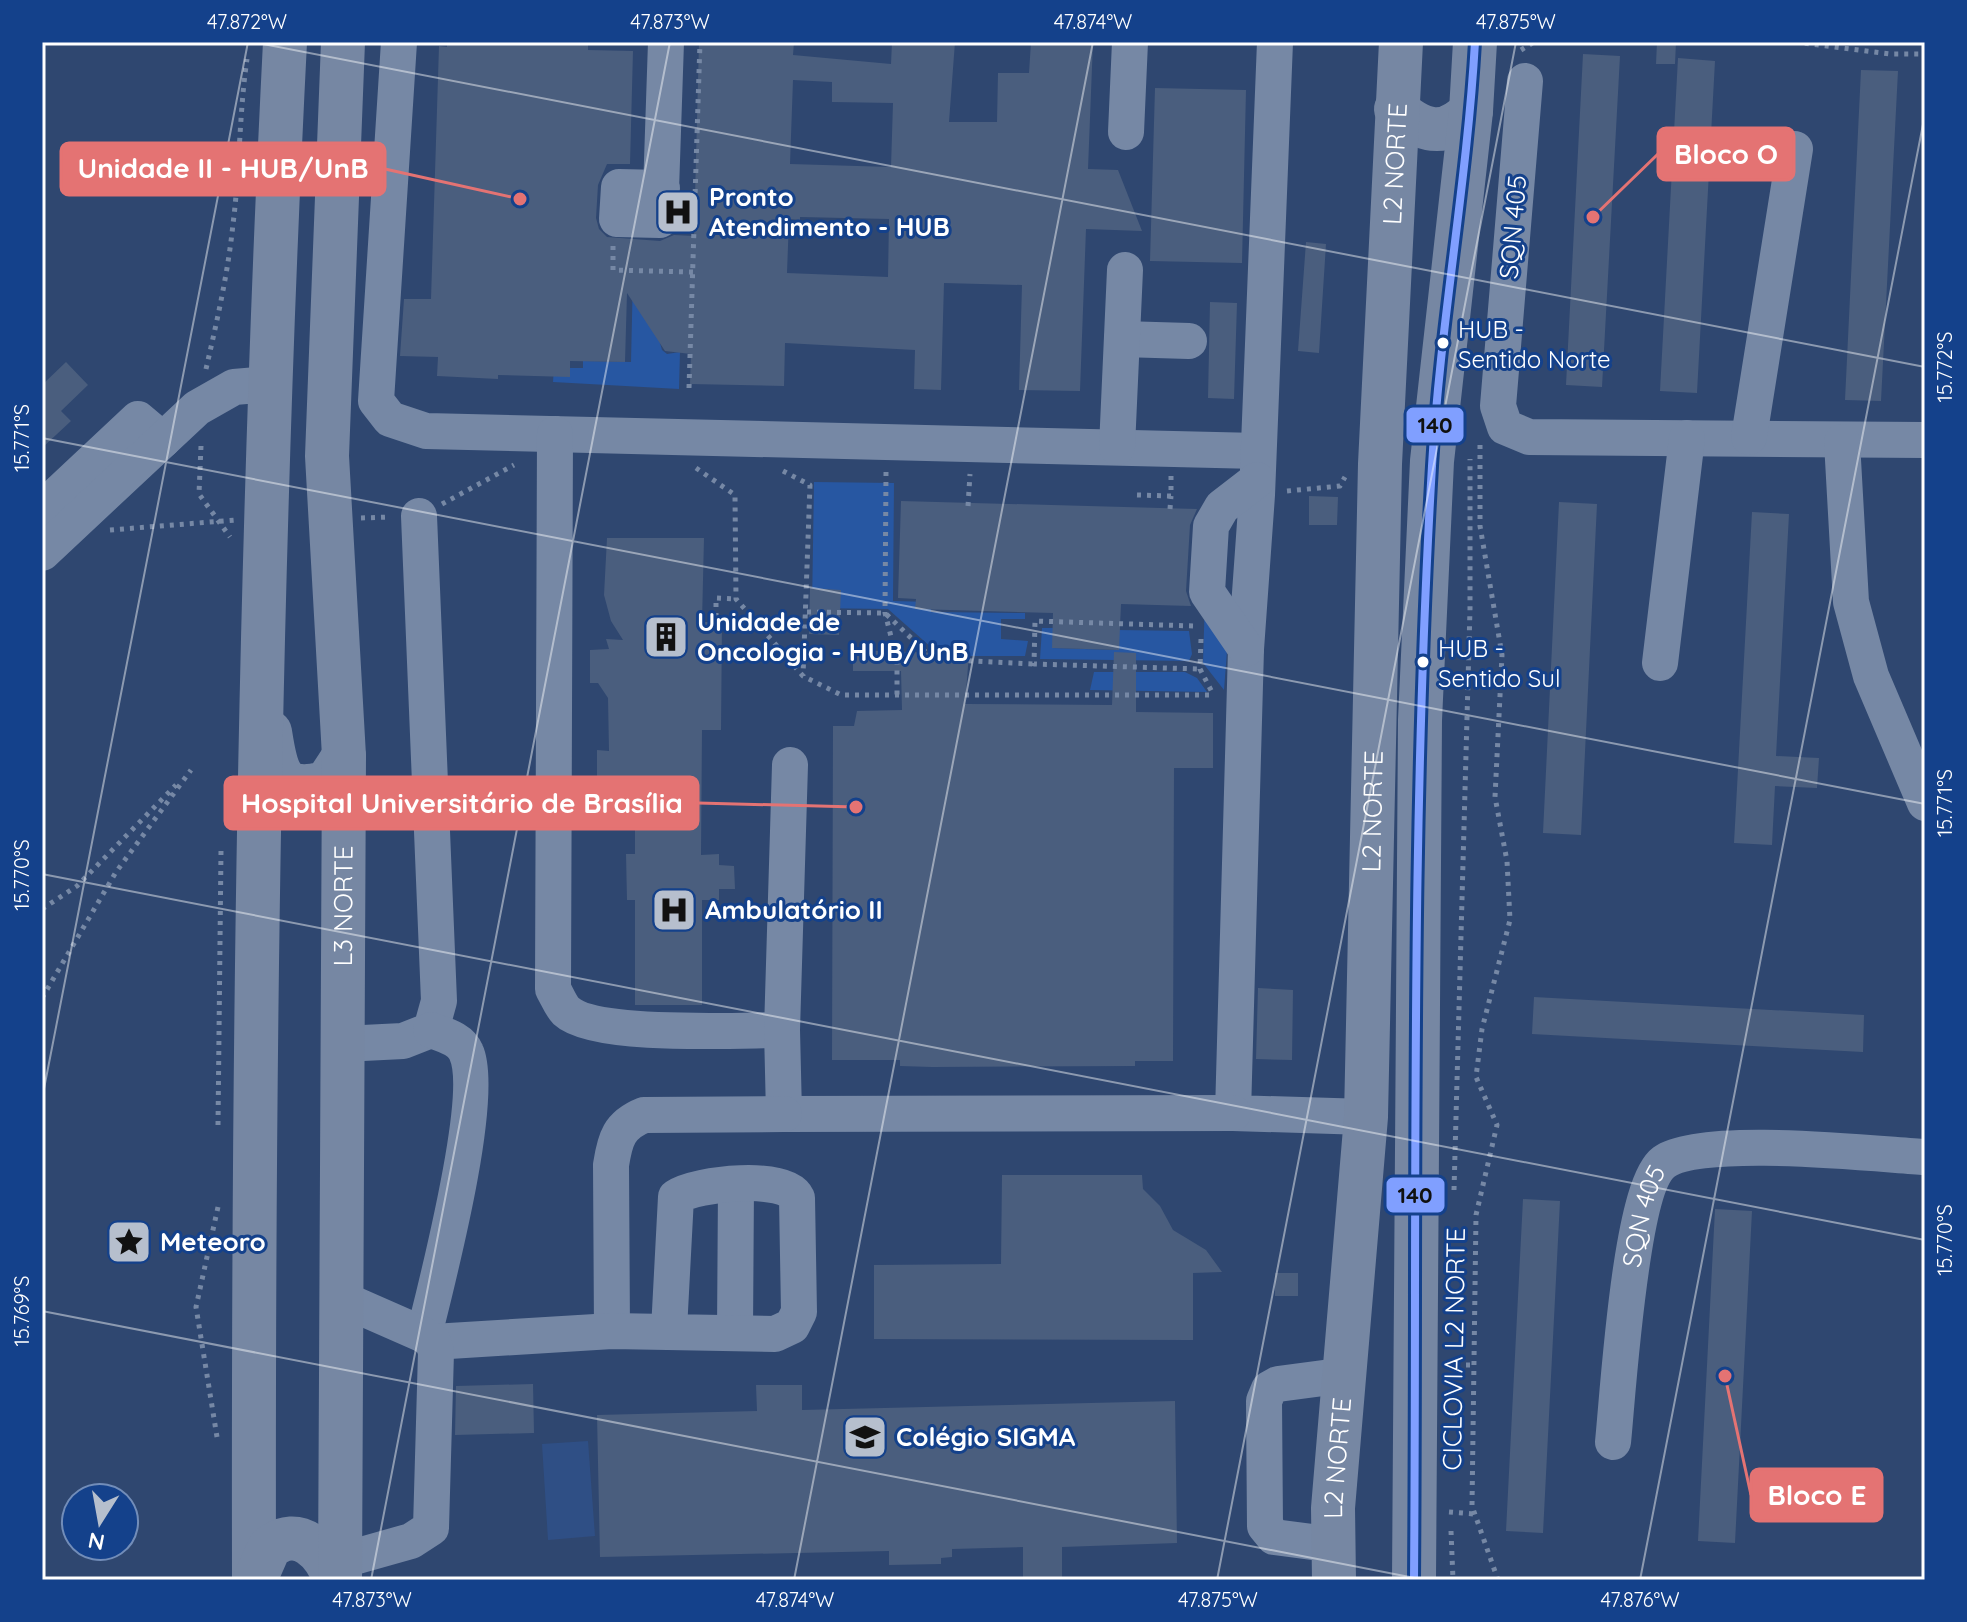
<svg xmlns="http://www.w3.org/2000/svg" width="1967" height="1622" font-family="Quicksand,sans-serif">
	<rect width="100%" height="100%" fill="#2f4770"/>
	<path fill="#2757a2" d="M633 273 648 301 662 350 667 354 680 352 679 389 553 382 554 368H583V361L631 362Z
		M814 482 894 483 893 601 931 602V612L1025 613V619H1001V639L1028 641 1025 656H941L888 609 812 608Z
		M1205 597 1229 625 1224 690 1203 663Z
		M1042 628H1053V648L1116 650 1117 630 1189 631 1192 654 1189 661 1040 659Z
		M1094 672H1185L1197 678 1207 692 1090 690Z"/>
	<path fill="#2f4f85" d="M588 1441 595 1536 548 1540 542 1444Z"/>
	<path fill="#4a5e7e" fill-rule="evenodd" d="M447 42H588V50L633 51 630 164H607L598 185 596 218 599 229 607 237 660 241 674 235 694 236 699 42H794L793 55 891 64 892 42H955L949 122H997L998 73H1029L1031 42H1093L1088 169 1118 170 1142 231 1086 229 1080 391 1019 390 1022 285 944 283 941 390 914 389 915 350 785 343 784 386 690 384 691 354 665 351 627 293 625 362 570 361V377L498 375V379L437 376 438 357 400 356 404 299H431L439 46 447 47ZM793 80 832 82V102L893 103 891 167 790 164ZM800 217 889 219 888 277 787 273 789 219 800 220Z
		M1657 42H1676L1675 64H1656Z
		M1583 54 1620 56 1602 387 1566 385Z
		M1678 58 1715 61 1697 393 1660 391Z
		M1861 70 1898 71 1881 401 1845 400Z
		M1155 88 1246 90 1242 263 1150 261Z
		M1306 242 1326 244 1319 353 1298 351Z
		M1210 302 1237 303 1234 399 1208 398Z
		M66 362 88 385 61 411 71 421 42 448V385Z
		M1309 496 1338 497 1337 525H1309Z
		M901 501 1197 509 1190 525 1186 591 1191 606 1121 604 1119 650 1052 648 1053 613 915 609 916 599 898 598Z
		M1559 502 1597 504 1581 835 1543 833Z
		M1752 512 1789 514 1776 756 1819 758 1817 788 1775 786 1772 845 1734 843Z
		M607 538H704L702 622H722L721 730H702L701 855 719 854V865L734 866 735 889H719V900H702V1005H635V900H627L626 854H635V779L597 778V750L609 751 608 698 598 683H590V650L609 649 606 639 623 640 611 621 604 595Z
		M810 588 841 590 839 635 809 634Z
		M853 650 969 654 965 704 1112 705 1114 652 1136 653V712L1213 713V768H1174L1173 1061H1135V1066L932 1067 900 1066V1060H832L833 726H854L857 711 902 710 901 671H853Z
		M1258 988 1293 990 1292 1060 1256 1059Z
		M1534 997 1864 1015 1863 1052 1532 1034Z
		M1002 1175H1142L1143 1189 1160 1206 1173 1230 1206 1250 1222 1272 1193 1273V1340L874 1339V1265L1001 1264Z
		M1523 1199 1560 1201 1543 1533 1506 1531Z
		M1715 1209 1752 1211 1735 1543 1698 1541Z
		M1275 1273H1298V1296H1275Z
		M533 1384 534 1433 455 1435 456 1386Z
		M756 1385H802V1410L1175 1401 1177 1543 1062 1547V1580H1023V1547L952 1549V1557L941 1558V1564L889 1565V1551L600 1557 597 1415 757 1411Z"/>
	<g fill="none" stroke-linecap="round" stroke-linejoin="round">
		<path stroke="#7688a5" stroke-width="5" stroke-dasharray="4 6" stroke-linecap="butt" d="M1795 42 1890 54H1925
			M1521 50 1534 42
			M689 228H694L700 42
			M613 246V270L693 272
			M206 369C217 321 228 273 233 224 240 169 239 114 247 59
			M689 388 694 228
			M1480 445V526L1502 655 1495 797 1507 861 1510 920 1482 1029 1476 1077 1497 1125 1476 1215 1472 1506 1498 1580
			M201 446 199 494 230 537
			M696 468 735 495 736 599 803 676 841 695H1215
			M783 471 810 485 803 676
			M886 472 885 613 897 660V695
			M1287 491 1340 486 1345 477
			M1137 495 1171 496V476
			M442 504 514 465
			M968 506 970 474
			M1170 509 1171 496
			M361 518 391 517
			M110 530 236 520
			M807 612 885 613 933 659 1034 664
			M716 617V598L736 599
			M1193 626 1035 621 1034 664 1200 669
			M1201 639 1200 669 1213 694
			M42 909 77 886 176 785
			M42 998 116 872 191 770
			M218 1125 221 851
			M1454 1190 1470 609V459
			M1446 1365H1474
			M217 1437 196 1307 218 1207
			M1449 1512 1474 1514
			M1451 1531 1453 1580"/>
		<g stroke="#7688a5" stroke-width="36">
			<path d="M399 42 376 401 390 419 426 431 1258 451"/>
			<path d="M1275 42 1257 495 1246 649 1233 1113 1366 1117"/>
			<path d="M1525 81 1498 406 1505 427 1529 437 1925 440"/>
			<path d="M1126 132 1130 42"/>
			<path d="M662 188 619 187 617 219 660 220 666 42"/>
			<path d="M1122 339 1189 341"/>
			<path d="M555 434 553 989C557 996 561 1006 566 1011 595 1038 739 1030 782 1030"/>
			<path d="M1749 437 1795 149"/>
			<path d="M1842 442 1851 602 1871 676 1925 803"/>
			<path d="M1117 447 1125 270"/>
			<path d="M42 509 138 419 163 440"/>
			<path d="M42 553 197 408 234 387 268 384"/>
			<path d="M1246 649 1207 592 1211 526 1222 507 1257 480"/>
			<path d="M1660 663 1687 438"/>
			<path d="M790 765 782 1030 784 1114 1233 1113"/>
			<path d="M343 1044 403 1041 431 1030 439 1001 419 516"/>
			<path d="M612 1331 611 1165C615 1139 619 1125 644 1115L784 1114"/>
			<path d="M735 1332 736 1185"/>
			<path d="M424 1335C437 1282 486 1095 466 1052 460 1038 443 1035 431 1030"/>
			<path d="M433 1342 612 1331 775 1334 792 1326 799 1312 797 1198C786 1174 697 1183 676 1197L669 1330"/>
			<path id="s1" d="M1613 1442C1618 1394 1630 1187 1664 1162 1701 1135 1874 1154 1925 1157"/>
			<path d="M1335 1545 1274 1537 1265 1526 1264 1401 1269 1389 1278 1384 1346 1375"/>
			<path d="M340 1561 411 1541 431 1528 436 1352 433 1342 424 1335 342 1299"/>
		</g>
		<g stroke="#7687a3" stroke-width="44">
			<path d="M1396 109C1423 133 1445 138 1471 111"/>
			<path d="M270 732C276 770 279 797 327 782L344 756"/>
			<path d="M254 1580C253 1067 259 554 285 42"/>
			<path d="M255 1580 269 1548C299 1523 325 1552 335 1580"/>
			<path id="s2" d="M340 1580 344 756 327 456 343 42"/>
			<path id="s3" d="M1334 1580 1333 1508 1366 1117 1380 464 1401 42"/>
			<path d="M1414 1580 1420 720 1432 461 1471 111 1475 42"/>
		</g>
		<g stroke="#14418b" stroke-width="14">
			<path id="bus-1" d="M1414 1580C1417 1209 1410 836 1432 466 1440 324 1467 184 1475 42"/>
		</g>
		<use href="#bus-1" stroke="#809fff" stroke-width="8"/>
	</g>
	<path fill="none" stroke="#fff" stroke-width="2" stroke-opacity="0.45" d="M253 42 1925 367M42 438 1925 804M42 874 1925 1240M42 1099 248 42M42 1311 1425 1580M371 1580 670 42M794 1580 1093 42M1217 1580 1516 42M1640 1580 1925 114"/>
	<defs>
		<g id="hospital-square" transform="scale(2.3)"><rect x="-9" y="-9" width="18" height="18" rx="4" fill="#b6bfcd" stroke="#14418b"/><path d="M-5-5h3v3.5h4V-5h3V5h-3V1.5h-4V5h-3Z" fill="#111"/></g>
		<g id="building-square" transform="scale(2.3)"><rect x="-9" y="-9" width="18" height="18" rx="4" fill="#b6bfcd" stroke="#14418b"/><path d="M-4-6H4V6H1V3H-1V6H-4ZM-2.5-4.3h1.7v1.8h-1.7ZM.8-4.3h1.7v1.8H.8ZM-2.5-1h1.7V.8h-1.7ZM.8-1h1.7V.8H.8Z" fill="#111"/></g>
		<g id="sight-square" transform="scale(2.3)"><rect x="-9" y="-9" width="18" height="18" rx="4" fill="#b6bfcd" stroke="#14418b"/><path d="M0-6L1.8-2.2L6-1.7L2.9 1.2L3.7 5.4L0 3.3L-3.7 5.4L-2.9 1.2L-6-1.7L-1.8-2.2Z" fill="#111"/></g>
		<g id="school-square" transform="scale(2.3)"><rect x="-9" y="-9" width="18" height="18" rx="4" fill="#b6bfcd" stroke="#14418b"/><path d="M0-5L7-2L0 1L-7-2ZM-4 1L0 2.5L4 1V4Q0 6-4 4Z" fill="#111"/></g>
	</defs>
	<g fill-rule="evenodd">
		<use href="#hospital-square" x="678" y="212"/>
		<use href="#building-square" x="666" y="637"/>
		<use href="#hospital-square" x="674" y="910"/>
		<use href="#sight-square" x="129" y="1242"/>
		<use href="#school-square" x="865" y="1437"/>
	</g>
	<g fill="#fff" stroke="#14418b" stroke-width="3">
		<circle cx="1443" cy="343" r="7"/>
		<circle cx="1423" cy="662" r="7"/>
	</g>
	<g text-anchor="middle" stroke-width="6" stroke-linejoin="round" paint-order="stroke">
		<g font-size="24" fill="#fff" stroke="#14418b" text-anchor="start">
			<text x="1458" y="338">HUB -<tspan x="1458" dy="30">Sentido Norte</tspan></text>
			<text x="1438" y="657">HUB -<tspan x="1438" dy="30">Sentido Sul</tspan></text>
		</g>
		<g font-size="26" fill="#fff" stroke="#14418b">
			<text dy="9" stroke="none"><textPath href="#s3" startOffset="1418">L2 NORTE</textPath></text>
			<text transform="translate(1513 227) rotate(-85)" y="9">SQN 405</text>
			<text dy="9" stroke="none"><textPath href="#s3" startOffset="770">L2 NORTE</textPath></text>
			<text dy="9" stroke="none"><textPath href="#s2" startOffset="674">L3 NORTE</textPath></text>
			<text dy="9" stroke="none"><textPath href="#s1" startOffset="228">SQN 405</textPath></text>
			<text transform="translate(1454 1349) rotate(-89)" y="9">CICLOVIA L2 NORTE</text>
			<text dy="9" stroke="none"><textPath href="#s3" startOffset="122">L2 NORTE</textPath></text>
		</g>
		<g font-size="26" font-weight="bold" fill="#fff" stroke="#14418b" text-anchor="start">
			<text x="709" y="206">Pronto<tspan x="709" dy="30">Atendimento - HUB</tspan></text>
			<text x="697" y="631">Unidade de<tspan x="697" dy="30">Oncologia - HUB/UnB</tspan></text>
			<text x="705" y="919">Ambulatório II</text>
			<text x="160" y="1251">Meteoro</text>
			<text x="896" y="1446">Colégio SIGMA</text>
		</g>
	</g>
	<path fill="none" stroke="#e47373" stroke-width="3" d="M1593 217L1658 154M520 199L385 169M856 807L698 803M1725 1376L1751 1495"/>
	<g fill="#e47373" stroke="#14418b" stroke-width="3">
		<circle cx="1593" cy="217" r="8"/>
		<circle cx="520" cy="199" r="8"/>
		<circle cx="856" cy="807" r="8"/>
		<circle cx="1725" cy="1376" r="8"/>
	</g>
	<g fill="#e47373" stroke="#e47373" stroke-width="3">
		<rect x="1658" y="128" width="136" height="52" rx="8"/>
		<rect x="61" y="143" width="324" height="52" rx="8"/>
		<rect x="225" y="777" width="473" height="52" rx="8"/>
		<rect x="1751" y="1469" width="131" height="52" rx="8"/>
	</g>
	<g font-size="28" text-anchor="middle" font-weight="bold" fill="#fff">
		<text x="1726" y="164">Bloco O</text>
		<text x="223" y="178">Unidade II - HUB/UnB</text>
		<text x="462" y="813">Hospital Universitário de Brasília</text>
		<text x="1817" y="1505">Bloco E</text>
	</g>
	<g stroke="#14418b" stroke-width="3">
		<rect x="1405" y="406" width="60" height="38" rx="8" fill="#809fff"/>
		<rect x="1385" y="1176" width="61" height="38" rx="8" fill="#809fff"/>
	</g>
	<g font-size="22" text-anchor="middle" font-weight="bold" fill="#111">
		<text x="1435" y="433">140</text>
		<text x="1415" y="1203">140</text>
	</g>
	<rect width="1967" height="1622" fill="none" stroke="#14418b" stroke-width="88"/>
	<g transform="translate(100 1522) rotate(191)"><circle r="38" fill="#14418b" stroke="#728db9" stroke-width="2"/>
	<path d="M0-6L14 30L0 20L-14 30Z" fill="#b6bfcd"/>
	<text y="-12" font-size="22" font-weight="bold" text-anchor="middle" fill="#ffffff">N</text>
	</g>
	<rect x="44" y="44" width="1879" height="1534" fill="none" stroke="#fff" stroke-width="3"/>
	<g font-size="20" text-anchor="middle" fill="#fff">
		<text x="247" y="29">47.872°W</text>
		<text x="670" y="29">47.873°W</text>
		<text x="1093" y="29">47.874°W</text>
		<text x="1516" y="29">47.875°W</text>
		<text transform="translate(1945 367) rotate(-90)" y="7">15.772°S</text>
		<text transform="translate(22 438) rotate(-90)" y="7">15.771°S</text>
		<text transform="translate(1945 803) rotate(-90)" y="7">15.771°S</text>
		<text transform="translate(22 875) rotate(-90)" y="7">15.770°S</text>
		<text transform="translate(1945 1240) rotate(-90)" y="7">15.770°S</text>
		<text transform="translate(22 1311) rotate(-90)" y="7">15.769°S</text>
		<text x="372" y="1607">47.873°W</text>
		<text x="795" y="1607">47.874°W</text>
		<text x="1218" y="1607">47.875°W</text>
		<text x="1640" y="1607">47.876°W</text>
	</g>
</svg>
